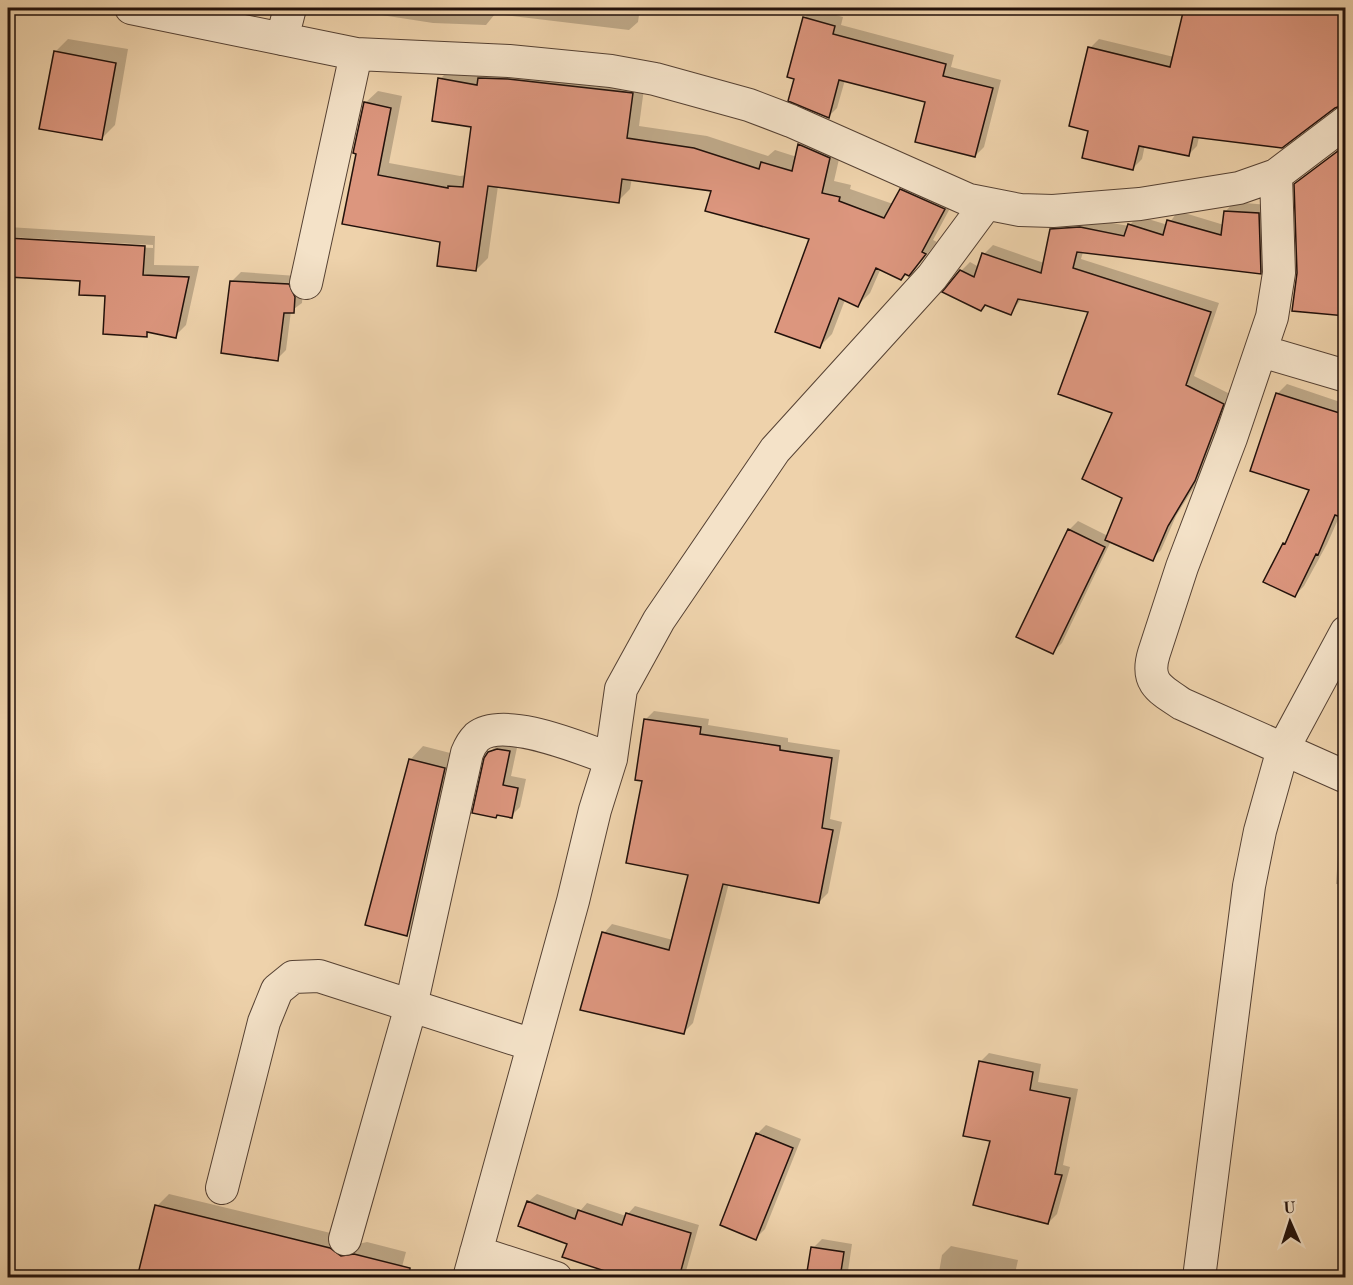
<svg xmlns="http://www.w3.org/2000/svg" width="1353" height="1285" font-family="'Old Standard TT',serif">
	<rect width="100%" height="100%" fill="#eed2ab"/>
	<filter id="stains"><feTurbulence type="fractalNoise" baseFrequency=".00333" numOctaves="4"/><feColorMatrix values="0 0 0 0 .2 0 0 0 0 .09 0 0 0 0 .02 0 0 0 .5 -.17"/></filter>
	<radialGradient id="worn" r=".72"><stop offset=".6" stop-color="#630" stop-opacity="0"/><stop offset="1" stop-color="#630" stop-opacity=".3"/></radialGradient>
	<path fill="#0003" d="M336 8H640L638 22 629 30 495 14 486 25 433 23Z
		M1185 8H1346V103L1199 137 1197 146 1188 155 1145 145 1142 159 1133 168 1090 130V48L1099 39 1174 57Z
		M813 9 843 17 841 25 954 55 951 67 1001 80 984 147 975 156 927 101 845 80 837 108 829 116 795 78 804 18Z
		M68 39 128 49 115 125 101 139 55 52Z
		M452 67 645 81 639 126 707 136 768 156 775 150 797 157 800 145 812 133 842 146 834 181 851 185 850 189 893 204 901 190 913 178 956 197 933 240 937 242 921 262 901 278 881 268 870 293 858 305 845 300 832 334 820 346 811 238 713 189 632 178 630 189 618 201 498 186 488 258 476 270 442 241 344 223 365 103 378 91 402 96 389 163 460 176 467 175 473 125 440 79Z
		M1346 144V315L1298 273 1296 184Z
		M1234 202 1268 205 1269 264 1260 273 1083 252 1081 259 1219 303 1194 376 1232 395 1204 471 1176 516 1161 550 1152 559 1111 541 1062 643 1053 652 1069 530 1078 521 1108 536 1124 497 1114 413 1090 311 1022 298 1011 313 987 304 981 310 961 271 970 262 979 267 984 254 993 245 1044 263 1051 230 1060 220 1089 219 1129 226 1138 216 1168 225 1178 211 1224 225 1225 212Z
		M8 227 155 236 154 265 199 266 186 325 175 336 150 331 146 335 107 295 82 280 8 275V240L153 248V245L8 237Z
		M241 272 297 276 303 287 302 303 291 311 286 350 277 359 232 281Z
		M1287 384 1346 404V517L1340 515 1327 544 1304 586 1295 595 1284 544 1311 489 1252 470 1278 393Z
		M654 711 709 719 708 725 788 738V742L840 750 830 819 842 822 828 893 819 902 729 883 693 1023 684 1032 604 933 612 924 673 940 690 874 644 780 645 720Z
		M499 743H518L511 776 526 779 520 807 511 816 489 753Z
		M423 746 458 755 420 921 406 934 410 760Z
		M1346 833V885L1336 884 1339 839Z
		M989 1053 1041 1064 1038 1082 1078 1089 1063 1165 1070 1167 1057 1214 1048 1223 992 1140 980 1062Z
		M766 1125 801 1139 765 1229 756 1238 757 1134Z
		M169 1194 343 1236 354 1245 367 1242 406 1252 399 1278 157 1206Z
		M537 1194 581 1210 587 1203 626 1216 635 1206 699 1225 684 1278H608L610 1271 568 1243 528 1202Z
		M822 1239 852 1244 847 1278H808L813 1248Z
		M951 1246 1018 1260 1014 1278H938L942 1255Z"/>
	<path fill="#dc967e" stroke="#22110b" stroke-width="1.5" d="M1184 8H1346L1340 66 1346 67V104L1335 108 1282 148 1193 137 1189 156 1139 146 1133 170 1082 158 1088 131 1069 126 1088 47 1170 67Z
		M803 17 835 26 833 34 946 64 943 76 993 88 975 157 915 142 925 102 839 80 829 118 788 101 794 79 787 77Z
		M54 51 116 63 102 140 39 129Z
		M438 78 477 85 478 78 508 79 633 93 627 138 694 148 759 169 761 162 792 171 798 144 830 158 822 193 840 197 839 201 884 218 900 189 945 209 922 252 926 254 909 276 905 274 901 280 876 268 858 307 839 298 820 348 775 332 809 239 705 211 711 191 622 179 619 203 488 186 476 271 437 266 440 242 342 224 356 154 353 153 364 102 391 108 378 175 448 188V186L463 187 471 127 432 121Z
		M1346 145V316L1292 311 1297 273 1294 184Z
		M1224 211 1259 213 1261 274 1077 252 1073 268 1211 312 1186 385 1224 404 1195 481 1168 526 1153 561 1105 540 1122 498 1082 479 1112 413 1058 394 1088 312 1018 299 1011 315 985 305 981 311 942 292 960 270 974 277 982 253 1041 273 1050 229 1080 227 1124 236 1128 224 1163 235 1167 220 1221 235Z
		M8 238 145 246 143 275 189 277 176 338 147 332V337L103 334 105 296 79 295 80 281 8 277Z
		M230 281 289 284 295 297 294 313H284L278 361 221 353Z
		M1276 393 1346 415V519L1335 515 1318 555 1316 554 1295 597 1263 582 1283 543 1285 544 1309 490 1250 471Z
		M1068 529 1105 547 1053 654 1016 637Z
		M644 719 701 727 700 734 780 746V750L832 758 822 828 833 830 819 903 723 884 684 1034 580 1010 602 932 669 950 688 875 626 863 642 781 635 780Z
		M497 749 510 751 503 785 518 788 512 818 497 815 496 818 472 813 484 758 488 752Z
		M409 759 445 768 407 936 365 925Z
		M979 1061 1033 1072 1030 1090 1070 1098 1055 1174 1062 1175 1048 1224 973 1205 990 1141 963 1136Z
		M756 1133 793 1148 756 1240 720 1225Z
		M527 1201 575 1219 578 1210 622 1225 626 1213 691 1233 679 1278H607L608 1272 562 1257 567 1244 518 1226Z
		M155 1205 330 1248 341 1256 354 1254 410 1268 409 1278H137Z
		M811 1247 844 1252 840 1278H806Z"/>
	<g fill="none" stroke-linecap="round" stroke-linejoin="round">
		<g stroke="#554133" stroke-width="34">
			<path id="minor" d="M131 8 356 54 509 61 611 71 655 79 749 105 791 121 969 200 1020 210 1053 211 1140 204 1239 188 1276 175 1346 122
				M282 39 290 8
				M1276 175 1279 273 1272 317 1231 438 1182 567 1154 653C1145 682 1159 689 1182 704L1346 777
				M306 283 356 54
				M1261 351 1346 376
				M222 1188 264 1022 277 990 293 977 319 976 533 1045
				M345 1239 411 1006 467 753C469 748 473 741 477 737 504 715 582 749 611 759
				M476 1252 556 1278
				M469 1278 573 901 595 810 611 759 621 689 659 620 775 450 932 277 986 204
				M1199 1278 1249 886 1260 831 1283 749 1346 632"/>
		</g>
		<use href="#minor" stroke="#f4e2c8" stroke-width="32"/>
	</g>
	<rect width="1353" height="1285" fill="none" stroke="#eed2ab" stroke-width="30"/>
	<rect x="9" y="9" width="1335" height="1267" fill="none" stroke="#22110b" stroke-width="3"/>
	<rect x="15" y="15" width="1323" height="1255" fill="none" stroke="#22110b" stroke-width="1.5"/>
	<g transform="translate(1290 1222) rotate(357)" stroke="#f4e2c8" stroke-width="4.5" paint-order="stroke">
	<path d="M0-4.5L10 22L0 15L-10 22Z" fill="#22110b"/>
	<text y="-9" font-size="16" font-weight="bold" text-anchor="middle" fill="#22110b">U</text>
	</g>
	<rect width="100%" height="100%" filter="url(#stains)"/>
	<rect width="100%" height="100%" fill="url(#worn)"/>
</svg>
